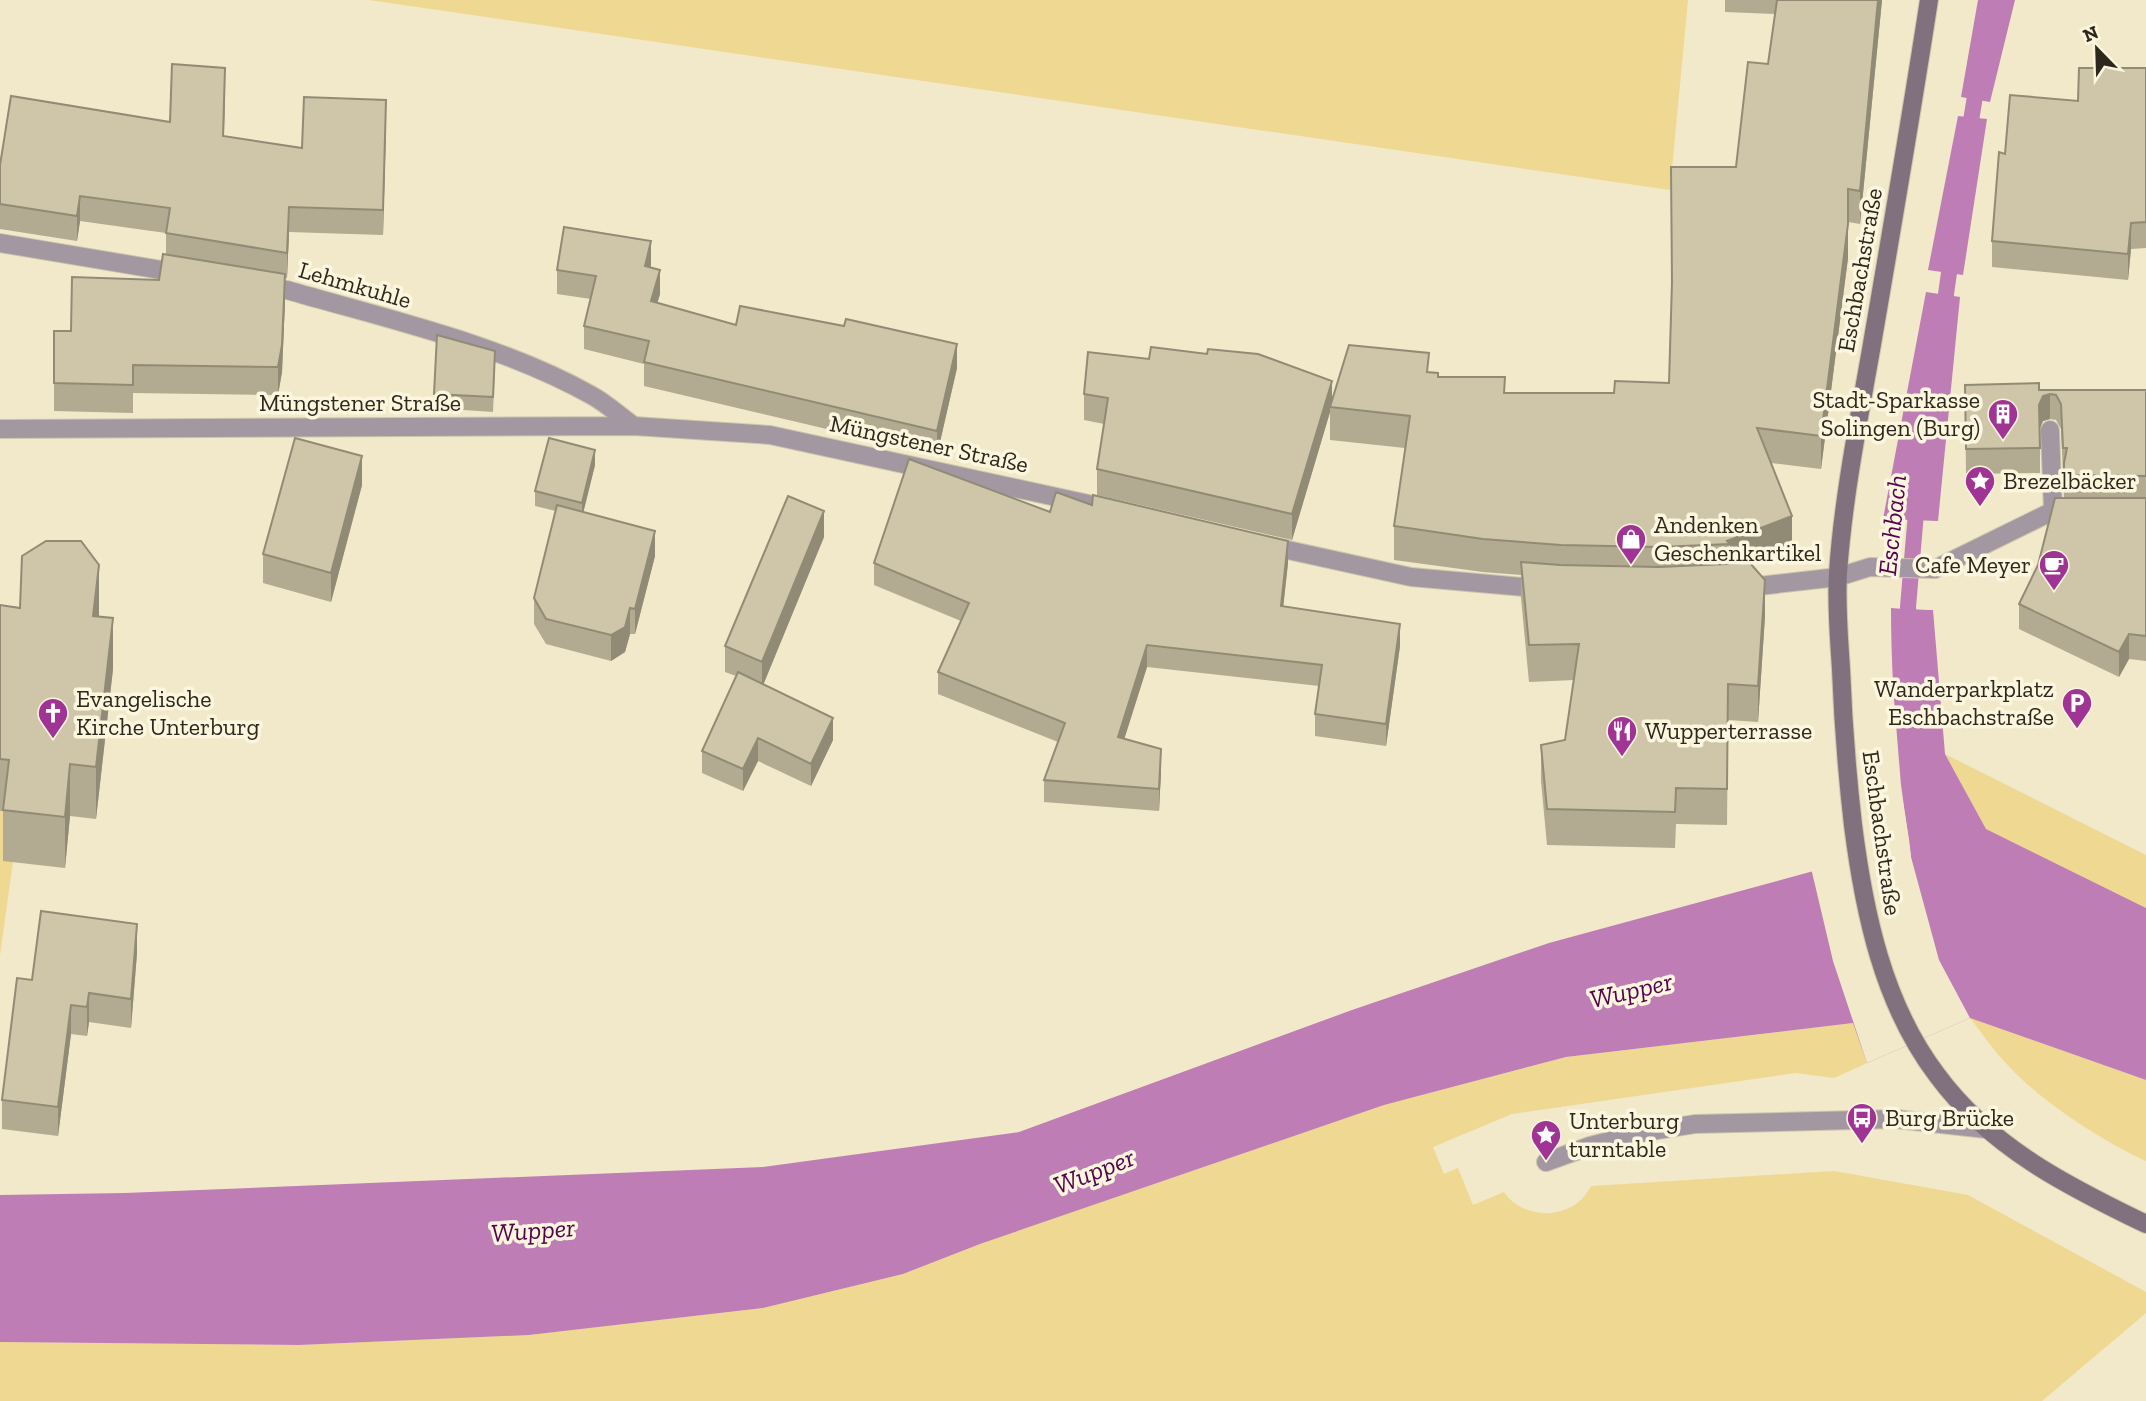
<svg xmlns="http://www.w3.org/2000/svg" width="2146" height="1401" font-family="'Zilla Slab',serif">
	<rect width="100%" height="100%" fill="#f2e8ca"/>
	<path fill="#efd891" d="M369 0H1688L1670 190Z
		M1945 754 2146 855V908L1986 829Z
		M0 811 9 812 13 862 0 955Z
		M1970 1018 2146 1080V1161C2100 1140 2037 1099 2004 1061 1992 1048 1981 1032 1970 1018Z
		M1854 1023 1867 1063 1834 1078 1795 1073 1512 1114 1433 1147 1444 1174 1458 1168 1473 1205 1504 1192C1521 1217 1559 1220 1581 1200 1585 1196 1588 1190 1592 1186L1834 1171 1968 1195 2146 1292V1313L2042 1401H0V1342L299 1345 529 1335 763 1308 903 1274 980 1244 1384 1105 1566 1057Z"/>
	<path fill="#be7db4" d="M1978 0H2015L1990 102 1961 97Z
		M1958 116 1987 119 1963 275 1928 270Z
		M1926 292 1960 297 1938 521 1883 519Z
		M1891 608 1933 610 1945 754 1986 829 2146 908V1080L1970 1018 1867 1063 1853 1023 1566 1057 1384 1105 980 1244 903 1274 763 1308 529 1335 299 1345 0 1342V1195L125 1193 763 1167 1019 1132 1352 1010 1549 943 1821 869 1911 857C1909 832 1903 807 1900 782 1895 724 1891 666 1891 608Z"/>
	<path fill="#f2e8ca" d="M1891 604 1933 607V610L1891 608V663L1901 785 1911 857 1939 960 1970 1018 1867 1063 1833 961 1811 868 1907 854 1897 786 1888 663V608Z"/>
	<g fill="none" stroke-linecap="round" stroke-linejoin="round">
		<path stroke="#be7db4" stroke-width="16" d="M1968 139 1978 78
			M1943 316 1952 251
			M1909 629 1908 607 1917 501"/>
		<g stroke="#cec5ab" stroke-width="20">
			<path id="lane" d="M2050 430 2053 511
				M1935 569 2053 511H2073
				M1546 1162 1590 1146 1645 1132 1695 1124 1896 1119 1986 1129"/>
		</g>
		<g stroke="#cec5ab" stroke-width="20">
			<path id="street" d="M0 243 185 274
				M264 286 287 290C387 319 500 344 591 395 606 403 620 416 634 426
				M0 429 634 426 770 435 1116 510
				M1265 545 1411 577 1545 589
				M1741 588 1838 577 1870 567 1935 569"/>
		</g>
		<g stroke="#cec5ab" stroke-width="20">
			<path id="secondary" d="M1929 0C1911 117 1891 234 1871 350 1858 424 1843 499 1838 573 1836 605 1839 637 1841 669 1843 721 1847 773 1853 825 1864 912 1883 1004 1937 1075 1990 1147 2067 1186 2146 1224"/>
		</g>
		<use href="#lane" stroke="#a398a1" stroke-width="18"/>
		<use href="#street" stroke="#a398a1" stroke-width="18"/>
		<use href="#secondary" stroke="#81717e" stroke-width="18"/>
	</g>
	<path fill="#b2aa91" d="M1725 0H1882L1860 224 1848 222V258L1821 469 1771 463 1792 549 1751 565 1765 616 1758 722 1728 720 1727 825 1676 824 1675 848 1547 845 1541 781V745L1565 740 1574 680 1529 682 1521 598V575L1483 572 1394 560V526L1405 448 1330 440V412L1292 540 1097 495V469L1104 424 1084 420V394L1332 401 1429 372 1438 377 1505 393H1614L1669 383 1768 64 1775 14 1725 12Z
		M2146 68V248L2131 249 2128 280 1992 267V241L2078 101Z
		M225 93 224 136 302 148 386 125 383 235 289 232 287 278H285V301L282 372 278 395 133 393V413L54 411V331H71L159 280 166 254V233L80 221 77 241 0 229V165L170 122Z
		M651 264V268L660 294 657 303 736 325 957 368 937 455 644 386V364L584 349V326L591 299 557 294V270Z
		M495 366 493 412 434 408V394Z
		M1965 385 2039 390H2146V661L2129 659 2119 677 2019 629V604L2038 565 2064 498 2061 429 2056 420 2050 419 2043 421 2040 428V473L1966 474Z
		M595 465 583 512 655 556 635 634H630L625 652 611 661 546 644 534 624V598L556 511 535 506V491Z
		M362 485 331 602 263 583V554Z
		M1092 505 1288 563 1283 606 1400 646 1386 746 1315 736V714L1319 686 1147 667 1124 739 1161 771 1159 811 1044 802V780L1058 742 938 694V672L961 621 874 585V563Z
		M824 537 763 684 833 740 811 786 758 761 743 791 702 773V751L736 676 725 672V646Z
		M0 605 99 616 113 669 96 819 70 816 65 868 3 861V811H0Z
		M137 953 131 1028 89 1022 87 1036 71 1034 58 1136 2 1129V1100L32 980Z"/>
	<path fill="#918b76" d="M1878 0H1882L1860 224V191Z
		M225 68V93L223 161V136Z
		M386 100V125L383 235V210Z
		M1848 189V258L1821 469V436Z
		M80 196V221L77 241V216Z
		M289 207V232L287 278V253Z
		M2131 223V249L2128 280V254Z
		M651 241V264L645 290V266Z
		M660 270V294L651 325V301Z
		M285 274V301L282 372 278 395V367Z
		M957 344V368L937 455V431Z
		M1332 381V407H1330V412L1292 540V514Z
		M2050 394V419L2043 421 2039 430V405L2043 396Z
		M595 450V465L582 518V503Z
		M362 456V485L331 602V573Z
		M824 511V537L762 688V662Z
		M1792 516V549L1730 573V544L1727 541Z
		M655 531V556L635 634V609Z
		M1288 541V563L1281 628V606Z
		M99 565V617L93 616Z
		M1765 580V616L1758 722V686Z
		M630 608V634L625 652 611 661V635Z
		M113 618V669L96 819V767Z
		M1400 624V646L1386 746V724Z
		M2129 634V659L2119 677V652Z
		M1147 645V667L1118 759V737Z
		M833 718V740L811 786V764Z
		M758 738V761L743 791V769Z
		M1161 749V771L1159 811V789Z
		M70 764V816L65 868V817Z
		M137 924V953L131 1028V999Z
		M89 993V1022L87 1036V1007Z
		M71 1005V1034L58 1136V1107Z"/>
	<path fill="#cfc6a9" stroke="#918b76" stroke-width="2" d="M1777 0H1878L1860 191 1848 189V224L1821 436 1757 428 1792 516 1727 541 1730 544 1659 547 1561 545 1483 539 1394 526 1410 416 1330 407 1349 345 1429 353 1427 372 1438 373V377H1505L1504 393H1614L1615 381 1669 383 1672 282 1671 167H1736L1748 62 1768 64Z
		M172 64 225 68 223 136 302 148 304 97 386 100 383 210 289 207 287 253 166 233 170 208 80 196 77 216 0 204V165L11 96 170 122Z
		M2079 68H2146V222L2131 223 2128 254 1992 241 1999 152 2005 154 2010 95 2078 101Z
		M564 227 651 241 645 266 660 270 651 301 736 325 740 306 844 326 846 319 957 344 937 431 644 362 649 341 584 326 596 276 557 270Z
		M163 254 285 274 282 345 278 367 133 365V385L54 383V331H71L72 277 159 280Z
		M437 335 495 351 493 397 434 394Z
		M1151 347 1207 354 1208 349 1258 354 1332 381 1292 514 1097 469 1108 398 1084 394 1088 352 1149 359Z
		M2039 383V390H2146V476L2064 475V463L2067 448H2063L2061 404 2056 395 2050 394 2043 396 2039 405 2040 448 1966 449 1965 385Z
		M295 438 362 456 331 573 263 554Z
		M549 438 595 450 582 503 535 491Z
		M909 459 1050 512 1056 492 1092 505 1093 495 1288 541 1281 606 1400 624 1386 724 1315 714 1322 665 1147 645 1118 737 1161 749 1159 789 1044 780 1065 723 938 672 969 603 874 563Z
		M788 496 824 511 762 662 725 646Z
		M2055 498H2146V636L2129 634 2119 652 2019 604 2038 565Z
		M557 505 655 531 635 609 630 608 625 627 611 635 546 619 534 598Z
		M46 541H81L99 565 93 616 113 618 96 767 70 764 65 817 3 810 9 760 0 759V605L20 608 22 556Z
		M1521 562 1560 565 1659 567 1750 563 1765 580 1758 686 1728 684 1727 789 1676 788 1675 812 1547 809 1541 745 1565 740 1579 644 1529 645Z
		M738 672 833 718 811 764 758 738 743 769 702 751Z
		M41 911 137 924 131 999 89 993 87 1007 71 1005 58 1107 2 1100 17 978 32 980Z"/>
	<defs>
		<g id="building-pin" transform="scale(1.575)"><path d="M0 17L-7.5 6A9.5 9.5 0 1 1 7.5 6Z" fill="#a03495" stroke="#fdf6de"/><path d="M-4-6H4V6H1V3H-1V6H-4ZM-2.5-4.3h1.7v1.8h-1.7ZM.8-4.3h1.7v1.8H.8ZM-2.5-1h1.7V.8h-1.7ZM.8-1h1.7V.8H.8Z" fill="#fff"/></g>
		<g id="sight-pin" transform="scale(1.575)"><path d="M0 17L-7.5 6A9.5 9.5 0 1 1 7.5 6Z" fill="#a03495" stroke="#fdf6de"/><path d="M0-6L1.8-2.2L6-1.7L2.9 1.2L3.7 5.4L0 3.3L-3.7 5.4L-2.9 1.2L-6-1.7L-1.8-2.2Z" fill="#fff"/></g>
		<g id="shop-pin" transform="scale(1.575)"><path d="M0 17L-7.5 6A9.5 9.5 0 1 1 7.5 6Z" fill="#a03495" stroke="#fdf6de"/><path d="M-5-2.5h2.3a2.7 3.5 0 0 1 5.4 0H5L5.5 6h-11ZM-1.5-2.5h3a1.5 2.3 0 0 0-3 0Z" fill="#fff"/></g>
		<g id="cafe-pin" transform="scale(1.575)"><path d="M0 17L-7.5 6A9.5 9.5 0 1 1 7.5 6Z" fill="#a03495" stroke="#fdf6de"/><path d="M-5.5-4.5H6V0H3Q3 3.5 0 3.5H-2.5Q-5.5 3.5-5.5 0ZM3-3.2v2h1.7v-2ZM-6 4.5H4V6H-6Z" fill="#fff"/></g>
		<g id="parking-pin" transform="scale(1.575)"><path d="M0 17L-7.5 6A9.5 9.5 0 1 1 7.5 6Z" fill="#a03495" stroke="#fdf6de"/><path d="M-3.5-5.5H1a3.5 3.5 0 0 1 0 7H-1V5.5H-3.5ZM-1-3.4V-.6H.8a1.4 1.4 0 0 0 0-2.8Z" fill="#fff"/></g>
		<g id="church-pin" transform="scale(1.575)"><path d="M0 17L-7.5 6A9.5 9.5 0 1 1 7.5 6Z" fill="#a03495" stroke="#fdf6de"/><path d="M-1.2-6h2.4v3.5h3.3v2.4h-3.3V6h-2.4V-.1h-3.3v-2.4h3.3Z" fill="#fff"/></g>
		<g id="restaurant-pin" transform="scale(1.575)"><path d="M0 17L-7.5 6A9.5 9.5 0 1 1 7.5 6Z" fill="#a03495" stroke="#fdf6de"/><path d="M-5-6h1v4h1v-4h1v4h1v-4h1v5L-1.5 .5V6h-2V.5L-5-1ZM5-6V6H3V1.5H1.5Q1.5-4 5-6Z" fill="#fff"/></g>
		<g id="bus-pin" transform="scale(1.575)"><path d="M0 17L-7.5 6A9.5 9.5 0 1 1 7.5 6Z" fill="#a03495" stroke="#fdf6de"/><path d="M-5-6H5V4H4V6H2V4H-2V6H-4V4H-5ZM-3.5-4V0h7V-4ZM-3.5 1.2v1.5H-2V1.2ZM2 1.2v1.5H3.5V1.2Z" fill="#fff"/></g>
	</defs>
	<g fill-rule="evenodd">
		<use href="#building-pin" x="2003" y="414"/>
		<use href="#sight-pin" x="1980" y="481"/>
		<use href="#shop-pin" x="1631" y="539"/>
		<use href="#cafe-pin" x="2054" y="565"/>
		<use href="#parking-pin" x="2077" y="703"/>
		<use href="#church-pin" x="53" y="713"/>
		<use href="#restaurant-pin" x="1622" y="731"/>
		<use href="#bus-pin" x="1862" y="1118"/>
		<use href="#sight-pin" x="1546" y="1135"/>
	</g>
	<g text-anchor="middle" stroke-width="7" stroke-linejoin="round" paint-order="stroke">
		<g font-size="24" fill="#2c281d" stroke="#fdf6de">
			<text transform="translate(1860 270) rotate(-80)" y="8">Eschbachstraße</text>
			<text transform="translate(355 285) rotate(16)" y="8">Lehmkuhle</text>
			<text x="360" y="411">Müngstener Straße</text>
			<text transform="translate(929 444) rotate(12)" y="8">Müngstener Straße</text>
			<text transform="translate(1882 833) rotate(82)" y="8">Eschbachstraße</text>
		</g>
		<g font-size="24" fill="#2c281d" stroke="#fdf6de" text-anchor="start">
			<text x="1980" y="408" text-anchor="end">Stadt-Sparkasse<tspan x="1980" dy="28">Solingen (Burg)</tspan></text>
			<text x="2003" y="489">Brezelbäcker</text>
			<text x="1654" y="533">Andenken<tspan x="1654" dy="28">Geschenkartikel</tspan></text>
			<text x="2031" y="573" text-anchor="end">Cafe Meyer</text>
			<text x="2054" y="697" text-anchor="end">Wanderparkplatz<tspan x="2054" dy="28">Eschbachstraße</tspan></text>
			<text x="76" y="707">Evangelische<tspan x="76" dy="28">Kirche Unterburg</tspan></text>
			<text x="1645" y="739">Wupperterrasse</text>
			<text x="1885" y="1126">Burg Brücke</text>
			<text x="1569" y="1129">Unterburg<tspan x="1569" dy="28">turntable</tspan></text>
		</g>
		<g font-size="26" font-style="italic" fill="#54014e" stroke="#fdf6de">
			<text transform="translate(1892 525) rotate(-84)" y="9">Eschbach</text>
			<text transform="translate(1631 990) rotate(-13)" y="9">Wupper</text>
			<text transform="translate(1094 1171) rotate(-21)" y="9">Wupper</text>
			<text transform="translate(533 1230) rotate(-4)" y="9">Wupper</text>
		</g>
	</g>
	<g transform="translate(2097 49) rotate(337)" stroke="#fdf6de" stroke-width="5" paint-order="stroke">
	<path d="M0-5L12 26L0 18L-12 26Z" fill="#2c281d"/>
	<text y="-10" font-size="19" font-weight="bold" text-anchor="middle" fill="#2c281d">N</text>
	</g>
</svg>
